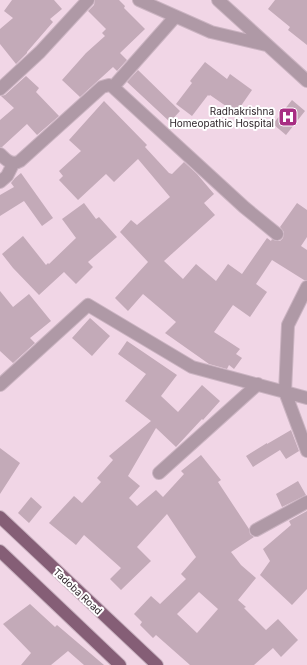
<svg xmlns="http://www.w3.org/2000/svg" width="307" height="665" font-family="Inter,sans-serif">
	<rect width="100%" height="100%" fill="#f1d6e6"/>
	<path fill="#c3aab8" fill-rule="evenodd" d="M12 0H54L62 9 50 19 53 22 27 52V53L16 64 0 44V29L13 18 4 11Z
		M95 0H119L125 6 124 8 145 29 120 53 127 60 117 71 113 67 80 97 62 80 86 53 105 36 102 33 106 29 88 11 94 5Z
		M275 0H307V45L288 30 290 27 268 9Z
		M205 62 227 79 230 74 252 90 236 113 210 95 209 96 208 95 192 116 176 104 192 83 190 81Z
		M138 70 180 111 170 122 127 82Z
		M26 76 39 88 36 92 59 116 37 135 27 124 2 147H0V120L14 108 1 96 5 95Z
		M292 100 305 111 286 135 273 124Z
		M104 101 147 145 145 147 169 173 172 174 184 162 197 174 214 194 204 203 215 215 164 261 183 279 196 264 216 281 228 264 242 274 267 238 271 241 272 239 276 241H280L283 238 284 232 280 227 297 203 307 210V237L301 246 307 250V280H304L272 260 256 284 267 292 250 317 233 305 214 332 240 349 236 354 242 358 234 369 229 365 227 369 209 364 165 333 176 322 143 294 128 311 115 298 148 262 120 232 131 220 137 225 170 197 138 159 114 182 106 174 78 200 59 180 63 176 59 171 81 151 69 140Z
		M21 173 53 218 42 226 24 201 0 216V195L14 187 11 183 15 178Z
		M84 203 96 219 99 217 117 237 88 262 93 267 76 284 64 272 39 295 13 268 2 254 23 236 46 265 48 263 49 264 76 238 62 219Z
		M0 291 13 307 29 294 51 321 30 338 35 343 13 363 0 351Z
		M90 318 110 336 92 356 72 338Z
		M127 341 177 375 161 396 178 412 202 385 220 401 203 420 202 419 176 447 156 428 128 476 140 486 129 498 137 506 156 490 163 497 184 474 181 471 201 455 221 480 218 482 249 529 250 534 254 537 231 552 241 565 256 578 238 600 246 607 244 608 266 630 278 619 298 640 281 657 273 648 254 665H190L156 635 153 638 140 625 142 622 134 614 151 596 160 604 186 579 181 574 196 557 167 514 137 547 151 561 121 590 110 579 121 568 84 535 76 545 49 523 74 496 82 503 101 482 97 478 113 460 109 456 151 421 125 401 146 374 118 354ZM199 592 218 609 197 633 177 614Z
		M291 430 299 451 286 459 280 450 253 467 246 456 267 443V444Z
		M0 448 20 463 0 494Z
		M298 481 306 495 282 507 276 494Z
		M31 497 42 507 29 523 18 513Z
		M307 511V589L292 605 260 575 270 561 263 549 291 525 289 521Z
		M30 604 55 627 57 625 104 665H84L68 651 51 665H21L31 653 3 624Z"/>
	<g fill="none" stroke-linecap="round" stroke-linejoin="round">
		<g stroke="#cab3c1" stroke-width="14">
			<path id="minor" d="M139 0 211 32 266 45
				M218 0 307 81
				M113 87 175 17
				M0 89 40 52 88 0
				M0 154C6 160 12 166 20 161L102 87 109 85 113 87 244 207 277 234
				M0 182 7 176 13 164
				M0 385 88 305 192 367 285 392 288 325 307 287
				M285 392 307 451
				M285 392 307 398
				M159 473 258 384
				M256 530 307 502"/>
		</g>
		<g stroke="#cab3c1" stroke-width="14">
			<path id="major" d="M0 517 157 665
				M0 551 120 665"/>
		</g>
		<use href="#minor" stroke="#af99a6" stroke-width="12"/>
		<use href="#major" stroke="#855e76" stroke-width="12"/>
	</g>
	<defs>
		<g id="hospital-square" transform="scale(1)"><rect x="-9" y="-9" width="18" height="18" rx="4" fill="#a82e83" stroke="#fff"/><path d="M-5-5h3v3.5h4V-5h3V5h-3V1.5h-4V5h-3Z" fill="#fff"/></g>
	</defs>
	<g fill-rule="evenodd">
		<use href="#hospital-square" x="288" y="117"/>
	</g>
	<g text-anchor="middle" stroke-width="4" stroke-linejoin="round" paint-order="stroke">
		<g font-size="10" fill="#2f252b" stroke="#fff" text-anchor="end">
			<text x="274" y="115">Radhakrishna<tspan x="274" dy="12">Homeopathic Hospital</tspan></text>
		</g>
		<g font-size="10" fill="#2f252b" stroke="#fff">
			<text transform="translate(78 591) rotate(43)" y="4">Tadoba Road</text>
		</g>
	</g>
</svg>
